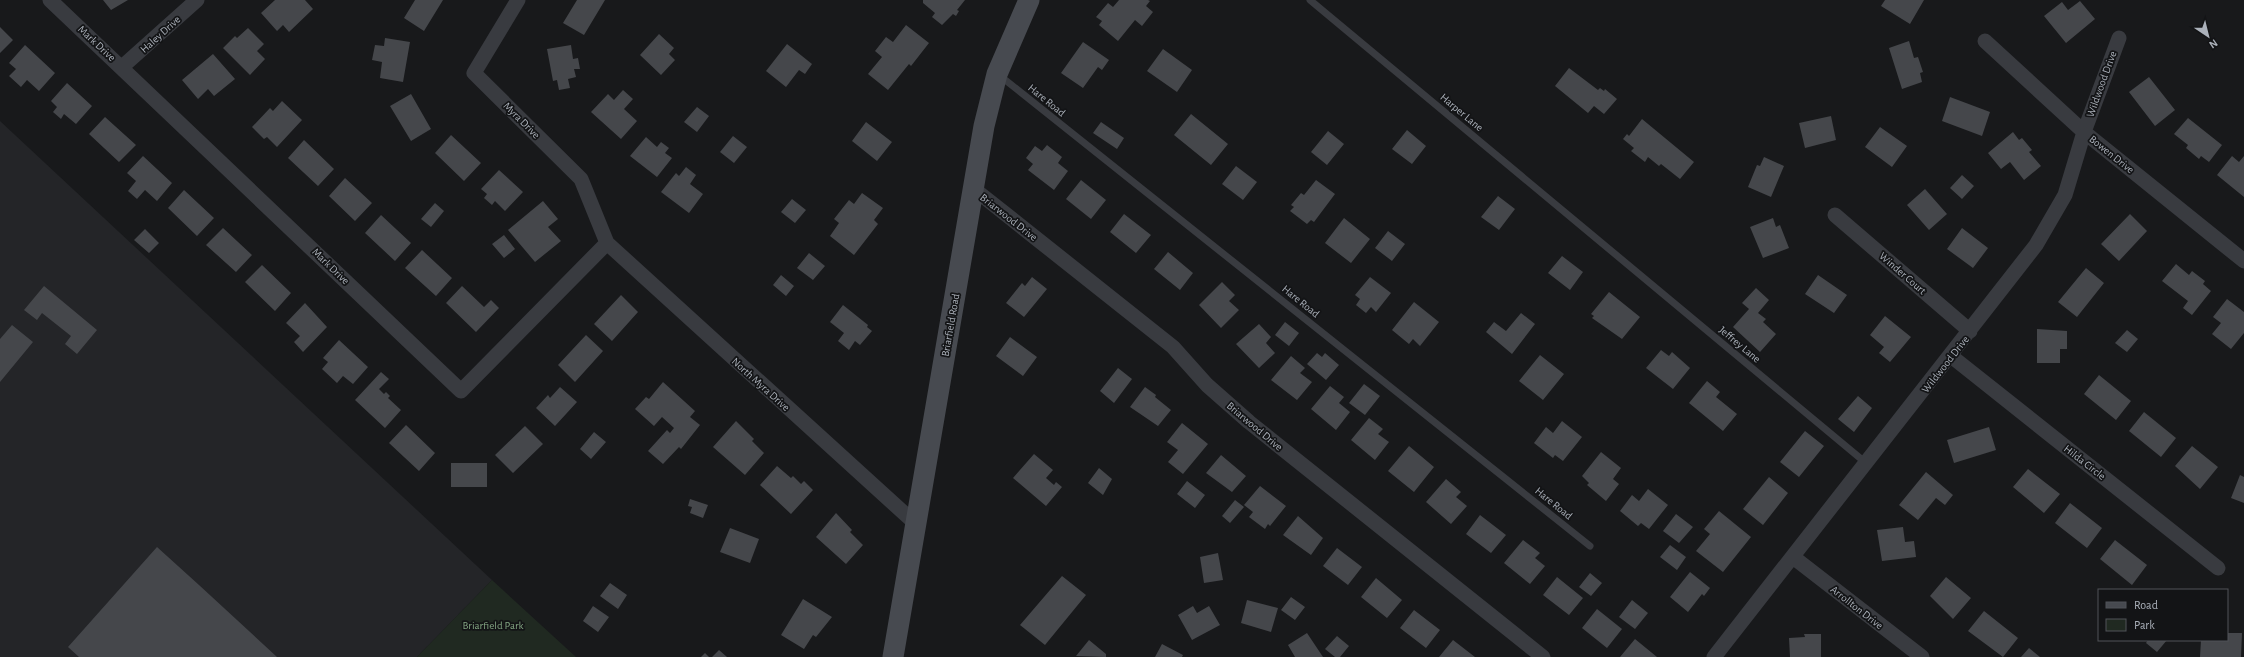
<svg xmlns="http://www.w3.org/2000/svg" width="2244" height="657" font-family="'Alegreya Sans',sans-serif">
	<rect width="100%" height="100%" fill="#18191b"/>
	<path fill="#242528" d="M0 121 492 580 417 657H0Z"/>
	<path fill="#202921" d="M492 580 576 657H417Z"/>
	<path fill="#45474b" d="M103 0H128L111 10Z
		M275 0H305L313 9 289 32 283 25 277 31 261 13Z
		M415 0H443L424 31 404 18Z
		M577 0H605L584 35 563 23Z
		M923 0H965L957 10 959 11 956 16 953 14 942 25 932 17 935 13 923 3Z
		M1119 0H1148L1150 1 1146 6 1153 12 1142 26 1135 20 1118 41 1099 25 1102 21 1096 17 1108 3 1113 7Z
		M1885 0H1924L1910 24 1881 6Z
		M2080 1 2095 19 2066 43 2044 16 2062 2 2068 10Z
		M906 25 929 43 911 66 909 64 888 90 868 74 882 57 875 51 886 37 893 42Z
		M0 27 13 40 0 53Z
		M248 28 264 44 257 51 265 59 250 75 223 48 235 36 237 38Z
		M659 34 674 48 669 54 675 60 661 75 640 55Z
		M385 38 410 42 403 82 380 78 382 62 372 60 375 45 384 46Z
		M1909 41 1914 58 1918 57 1923 72 1920 73 1922 82 1902 89 1889 48Z
		M1083 42 1109 60 1102 70 1098 67 1083 88 1061 73Z
		M787 44 812 64 805 74 799 70 786 87 766 71Z
		M25 45 55 73 39 91 27 80 21 87 9 76 16 69 9 63Z
		M571 45 573 59 578 58 580 69H574L576 77 568 79 570 88 559 90 557 80 553 81 547 49Z
		M1163 49 1192 70 1177 92 1147 71Z
		M213 54 235 79 214 96 208 89 198 99 182 80Z
		M1569 68 1598 90 1600 88 1604 91 1605 89 1617 99 1604 114 1594 106 1588 113 1555 86Z
		M2149 77 2175 110 2155 126 2129 92Z
		M67 83 92 106 76 124 64 114 61 119 53 112 57 107 51 101Z
		M623 90 633 99 624 109 637 121 621 139 591 112 608 94 614 100Z
		M411 94 431 129 411 141 390 106Z
		M1950 97 1990 112 1982 136 1942 121Z
		M282 101 302 120 277 147 267 137 264 139 252 127 270 108 273 111Z
		M697 107 709 116 697 132 684 122Z
		M1191 114 1228 144 1211 165 1174 135Z
		M1831 116 1836 140 1805 148 1799 123Z
		M105 117 136 145 119 162 89 134Z
		M2188 118 2222 145 2209 162 2201 156 2199 159 2186 148 2188 145 2174 134Z
		M1642 119 1694 162 1680 179 1661 164 1659 166 1648 157 1645 162 1631 151 1634 148 1623 139 1627 134 1629 136Z
		M866 122 892 142 877 161 852 141Z
		M1101 122 1124 138 1117 149 1093 133Z
		M1880 127 1907 146 1892 167 1865 147Z
		M1407 130 1426 146 1412 164 1392 149Z
		M1328 131 1344 144 1327 165 1311 152Z
		M2013 132 2019 140 2022 138 2032 150 2029 152 2041 166 2024 180 2010 162 2001 169 1988 153Z
		M451 135 481 163 464 181 435 153Z
		M733 136 747 147 734 163 720 152Z
		M646 137 657 147 661 142 669 148 665 153 672 158 657 177 630 156Z
		M304 140 334 169 318 186 288 158Z
		M1047 145 1062 157 1058 163 1068 171 1054 190 1028 170 1033 164 1026 158 1035 146 1042 151Z
		M143 156 172 183 157 201 145 190 137 199 128 191 136 181 127 173Z
		M2232 156 2239 162 2244 156V197L2217 175Z
		M1764 157 1784 166 1771 197 1748 187 1757 165 1760 166Z
		M1236 166 1257 182 1243 200 1222 184Z
		M686 167 696 175 690 184 703 194 689 213 661 192 676 173 679 176Z
		M499 170 523 192 505 211 495 201 492 205 484 198 487 194 481 189Z
		M1962 175 1974 186 1962 199 1950 188Z
		M345 178 372 203 355 221 329 196Z
		M1081 180 1106 200 1091 219 1066 199Z
		M1316 180 1335 194 1314 222 1311 220 1307 224 1290 211 1294 207 1291 205 1301 193 1304 195Z
		M1925 189 1947 214 1929 230 1907 205Z
		M184 190 214 218 197 236 168 208Z
		M862 193 883 208 874 220 878 224 854 255 830 236 839 223 834 219 849 200 854 204Z
		M1498 196 1515 209 1499 230 1481 217Z
		M792 199 806 210 795 223 781 212Z
		M543 201 558 219 548 227 561 241 535 262 508 230Z
		M435 203 444 211 431 227 421 219Z
		M1124 214 1151 235 1136 253 1110 232Z
		M2130 214 2147 231 2119 261 2101 244Z
		M381 215 411 243 395 261 365 233Z
		M1344 218 1370 239 1351 263 1325 243Z
		M1773 218 1776 227 1780 225 1789 248 1763 258 1750 227Z
		M223 228 252 255 236 272 206 245Z
		M1962 228 1988 248 1973 268 1947 249Z
		M145 229 159 243 149 253 134 240Z
		M1388 231 1405 244 1392 261 1375 248Z
		M504 235 515 249 504 258 492 244Z
		M422 250 452 278 436 296 405 268Z
		M1168 252 1193 273 1180 290 1154 269Z
		M809 253 825 266 813 280 797 268Z
		M1562 256 1583 272 1570 290 1548 273Z
		M2176 264 2189 275 2192 271 2205 281 2203 284 2211 291 2192 315 2183 308 2188 301 2162 281Z
		M262 265 291 293 275 311 245 282Z
		M2086 268 2104 283 2077 317 2058 302Z
		M781 275 794 286 786 296 773 285Z
		M1818 275 1847 295 1834 313 1805 294Z
		M1032 277 1047 289 1024 317 1006 303 1022 283 1025 286Z
		M1370 277 1391 293 1376 312 1371 307 1366 313 1356 305 1360 299 1355 295Z
		M1222 282 1235 295 1229 301 1239 310 1221 328 1199 305Z
		M44 286 97 330 77 354 65 344 71 336 42 313 37 320 24 310Z
		M462 286 484 307 491 300 499 308 476 332 446 303Z
		M1756 288 1769 300 1758 313 1766 319 1763 322 1776 334 1760 352 1733 327 1749 309 1742 303Z
		M1609 292 1640 317 1622 339 1592 318 1594 316 1591 314Z
		M621 295 638 312 612 341 594 324Z
		M2227 299 2244 312V333L2231 349 2212 334 2221 323 2213 317Z
		M1414 302 1439 322 1420 346 1413 339 1409 344 1392 330Z
		M305 303 327 327 303 352 294 342 300 336 286 323Z
		M843 305 868 325 867 327 872 331 860 345 855 341 849 350 838 341 844 333 830 322Z
		M1521 313 1535 324 1512 354 1486 332 1494 322 1506 331Z
		M1885 316 1911 337 1890 362 1879 353 1884 347 1870 335Z
		M1285 322 1299 333 1289 346 1275 335Z
		M1259 324 1271 337 1266 343 1275 353 1259 368 1236 344Z
		M12 325 33 342 0 382V339Z
		M2037 329 2067 331V349H2060V363H2037Z
		M2127 330 2138 339 2127 352 2115 343Z
		M586 335 603 351 575 382 558 365Z
		M1010 337 1037 357 1023 376 996 356Z
		M339 340 368 367 353 384 343 376 337 383 322 369 328 362 323 358Z
		M1661 350 1669 356 1672 352 1690 368 1673 389 1646 368Z
		M1317 353 1322 357 1325 353 1339 365 1326 380 1307 364Z
		M1540 355 1564 374 1543 400 1519 381Z
		M1291 356 1305 368 1300 373 1312 382 1297 400 1271 380Z
		M1118 368 1132 379 1114 403 1100 391Z
		M381 372 389 379 379 389 384 394 386 392 390 396 388 398 401 410 385 428 355 400Z
		M2099 375 2131 401 2116 420 2084 394Z
		M1707 381 1720 392 1716 397 1737 414 1723 431 1689 403Z
		M663 382 695 411 690 417 700 425 681 449 679 447 663 464 648 451 667 430 670 433 674 428 662 417 654 426 635 409 646 397 649 399Z
		M1364 384 1380 396 1365 415 1349 403Z
		M1330 386 1344 397 1339 403 1350 412 1336 430 1311 409Z
		M560 387 577 402 555 426 536 408 548 395 550 398Z
		M1145 387 1156 395 1155 397 1171 410 1158 426 1130 407Z
		M1858 396 1872 408 1854 432 1838 419Z
		M2144 412 2176 438 2161 457 2129 431Z
		M1369 418 1383 429 1378 434 1389 442 1375 460 1351 440Z
		M736 421 754 439 752 441 764 453 745 475 713 447Z
		M1562 421 1582 437 1563 461 1555 455 1553 458 1534 443 1546 427 1553 433Z
		M1182 423 1208 444 1183 474 1168 462 1178 450 1167 442Z
		M406 425 435 453 419 471 389 443Z
		M525 426 543 444 513 473 495 455Z
		M1989 427 1996 450 1954 463 1947 440Z
		M1805 431 1824 446 1799 477 1780 462Z
		M594 432 606 442 591 459 580 449Z
		M1409 446 1434 467 1414 492 1388 471Z
		M2192 446 2218 467 2200 489 2175 466Z
		M1601 452 1621 468 1613 479 1619 484 1606 501 1587 485 1589 483 1582 476Z
		M1034 454 1053 470 1046 478 1054 485 1056 482 1062 487 1046 506 1013 478Z
		M1221 455 1246 476 1232 492 1206 473Z
		M451 463H487V487H451Z
		M777 466 791 478 793 476 801 484 804 481 813 490 791 514 760 485Z
		M1099 468 1112 479 1103 495 1088 483Z
		M2028 469 2060 494 2044 513 2013 487Z
		M1926 472 1953 495 1945 505 1936 498 1918 520 1899 505Z
		M2240 475 2244 477V503L2231 498Z
		M1769 477 1788 493 1763 525 1743 509Z
		M1446 479 1461 492 1456 497 1467 506 1451 524 1426 502Z
		M1187 481 1205 495 1195 508 1177 494Z
		M1260 486 1286 506 1270 526 1268 524 1265 529 1249 517 1253 512 1244 505Z
		M1648 489 1668 505 1649 529 1641 523 1638 526 1620 511 1632 495 1639 501Z
		M690 499 708 505 703 518 690 513 692 507 688 506Z
		M1235 500 1244 507 1230 523 1222 516Z
		M2070 503 2102 528 2087 548 2055 523Z
		M1719 511 1751 537 1723 572 1696 551 1710 534 1704 529Z
		M836 513 852 530 850 532 863 545 846 564 816 537Z
		M1676 514 1693 527 1679 543 1663 531Z
		M1480 515 1506 535 1491 553 1466 534Z
		M1298 516 1323 538 1311 555 1283 535Z
		M1903 527 1905 542 1914 541 1916 557 1882 561 1877 530Z
		M730 528 759 539 750 563 720 552Z
		M1523 540 1540 553 1535 558 1545 566 1530 584 1504 563Z
		M2115 540 2147 565 2132 585 2100 559Z
		M1670 545 1686 557 1677 570 1660 557Z
		M157 547 199 585 277 657H79L68 647Z
		M1337 548 1362 567 1348 585 1323 566Z
		M1218 553 1223 580 1204 583 1200 557Z
		M1690 572 1710 588 1704 596 1702 594 1688 612 1670 597Z
		M1590 573 1602 583 1591 596 1579 587Z
		M1062 576 1086 595 1045 645 1020 625Z
		M1557 577 1583 598 1569 615 1543 595Z
		M1946 577 1971 598 1953 619 1930 596Z
		M1376 578 1402 600 1387 618 1361 597Z
		M610 583 627 595 618 609 600 596Z
		M1291 597 1305 607 1295 620 1281 610Z
		M803 599 832 617 816 637 813 635 804 649 781 635Z
		M1247 600 1278 608 1271 632 1241 623Z
		M1632 600 1648 613 1635 629 1619 617Z
		M593 606 609 617 598 632 583 621Z
		M1193 606 1197 613 1209 606 1220 625 1192 640 1178 615Z
		M1597 609 1622 629 1607 648 1582 628Z
		M1414 610 1440 630 1426 648 1400 628Z
		M1984 611 2018 638 2003 657 1968 631Z
		M1307 633 1323 657H1295L1288 645Z
		M2227 633H2242L2241 657H2200L2201 640H2227Z
		M1804 634H1821V657H1790L1789 638 1805 637Z
		M1337 636 1349 646 1340 657H1335L1325 649Z
		M1635 639 1657 657H1620Z
		M1089 640 1106 654V657L1076 656Z
		M1453 640 1475 657H1439Z
		M2148 640H2167L2157 652 2146 643Z
		M1162 644 1183 655 1182 657H1155Z
		M2029 648 2040 657H2021Z
		M719 650 727 657H712Z
		M705 653 709 657H701Z"/>
	<g fill="none" stroke-linecap="round" stroke-linejoin="round">
		<path stroke="#393b40" stroke-width="7" d="M1310 0 1866 463
			M999 75 1590 546"/>
		<path stroke="#393b40" stroke-width="15" d="M50 0 461 391 607 243
			M518 0 474 73 581 179 607 243 916 524
			M1985 41 2084 132 2244 261
			M122 67 197 0
			M974 189 1173 347 1207 385 1249 422 1543 657
			M1835 215 1970 331
			M1951 356 2218 568
			M1793 557 1922 657
			M1714 657 2036 245 2065 195 2084 132 2119 38"/>
		<path stroke="#474a50" stroke-width="21" d="M893 657 984 126 997 74 1029 0"/>
	</g>
	<g text-anchor="middle" stroke-width="3.5" stroke-linejoin="round" paint-order="stroke">
		<g font-size="11" fill="#abb1ba" stroke="#131416">
			<text transform="translate(160 34) rotate(-42)" y="4">Haley Drive</text>
			<text transform="translate(97 43) rotate(43)" y="4">Mark Drive</text>
			<text transform="translate(2101 84) rotate(-70)" y="4">Wildwood Drive</text>
			<text transform="translate(1047 100) rotate(39)" y="4">Hare Road</text>
			<text transform="translate(1462 112) rotate(40)" y="4">Harper Lane</text>
			<text transform="translate(522 120) rotate(45)" y="4">Myra Drive</text>
			<text transform="translate(2112 154) rotate(39)" y="4">Bowen Drive</text>
			<text transform="translate(1009 217) rotate(38)" y="4">Briarwood Drive</text>
			<text transform="translate(331 266) rotate(44)" y="4">Mark Drive</text>
			<text transform="translate(1903 273) rotate(41)" y="4">Winder Court</text>
			<text transform="translate(1301 301) rotate(39)" y="4">Hare Road</text>
			<text transform="translate(950 325) rotate(-80)" y="4">Briarfield Road</text>
			<text transform="translate(1740 344) rotate(40)" y="4">Jeffrey Lane</text>
			<text transform="translate(1945 364) rotate(-52)" y="4">Wildwood Drive</text>
			<text transform="translate(761 384) rotate(42)" y="4">North Myra Drive</text>
			<text transform="translate(1255 426) rotate(40)" y="4">Briarwood Drive</text>
			<text transform="translate(2085 462) rotate(38)" y="4">Hilda Circle</text>
			<text transform="translate(1554 503) rotate(39)" y="4">Hare Road</text>
			<text transform="translate(1857 607) rotate(38)" y="4">Arrollton Drive</text>
		</g>
		<g font-size="11" fill="#83a582" stroke="#131416">
			<text x="493" y="629">Briarfield Park</text>
		</g>
	</g>
	<rect x="2098" y="589" width="130" height="52" fill="#131416" stroke="#505358"/>
	<rect x="2106" y="602" width="20" height="6" fill="#474a50" stroke="#505358"/>
	<text x="2134" y="609" font-size="12" fill="#abb1ba">Road</text>
	<rect x="2106" y="619" width="20" height="12" fill="#202921" stroke="#505358"/>
	<text x="2134" y="629" font-size="12" fill="#abb1ba">Park</text>
	<g transform="translate(2208 36) rotate(145)" stroke="#131416" stroke-width="3" paint-order="stroke">
	<path d="M0-3L7 15L0 10L-7 15Z" fill="#abb1ba"/>
	<text y="-6" font-size="11" font-weight="bold" text-anchor="middle" fill="#abb1ba">N</text>
	</g>
</svg>
